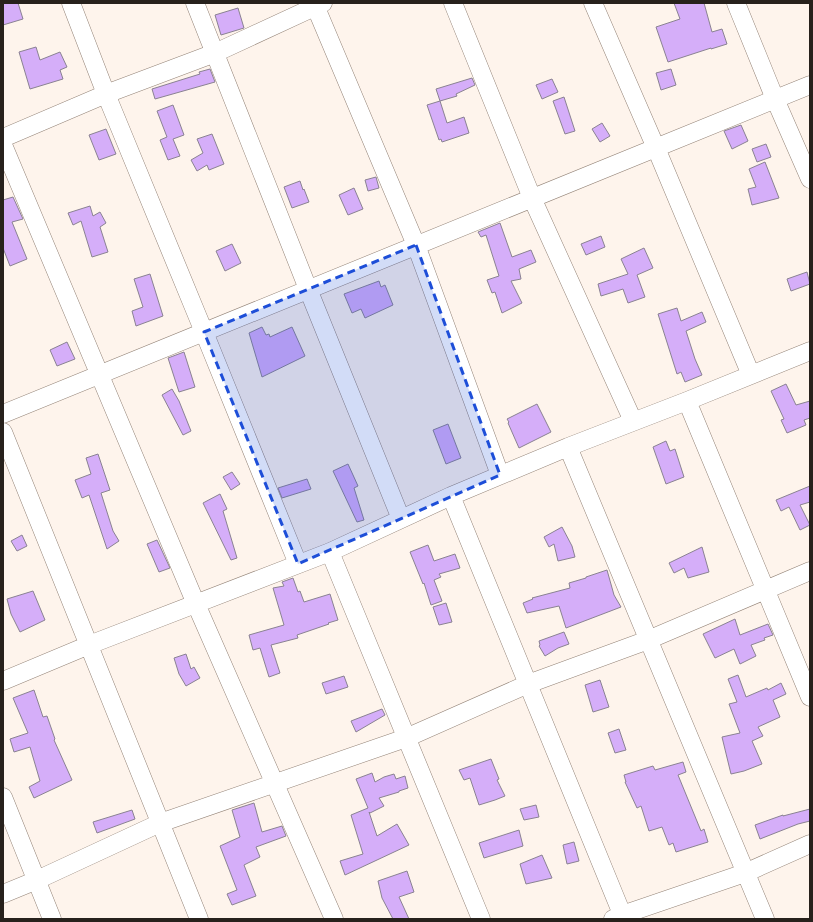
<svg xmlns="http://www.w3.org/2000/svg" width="813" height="922" font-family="'DM Sans',sans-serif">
	<rect width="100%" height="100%" fill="#fef4ec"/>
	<path fill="#d5aef9" stroke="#8a8292" d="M3 3H18L23 19 3 25Z
		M674 3H704L712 32 722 29 727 44 711 49V48L668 62 656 27 680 19Z
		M238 8 244 28 221 35 215 15Z
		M36 47 40 60 60 52 67 67 60 70 63 79 30 89 19 52Z
		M210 69 215 82 155 99 152 89 200 74 199 72Z
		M671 69 676 85 661 90 656 73Z
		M472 78 475 85 456 94 457 96 440 101 436 89Z
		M552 79 558 92 542 99 536 85Z
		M564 97 575 131 565 134 553 101Z
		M440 101 447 123 464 117 469 133 442 142 441 139 439 140 427 105Z
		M173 105 184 135 173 139 180 156 168 160 160 140 167 137 157 111Z
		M602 123 610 136 600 142 592 129Z
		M741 125 748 141 732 149 724 131Z
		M106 129 116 154 99 160 89 135Z
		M212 134 224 164 209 170 207 165 197 171 191 160 203 153 197 139Z
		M766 144 771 157 757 162 752 149Z
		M765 162 779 198 752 205 748 189 756 187 749 169Z
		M376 177 379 188 368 191 365 180Z
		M300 181 303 190 304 189 309 202 292 208 284 187Z
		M354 188 363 209 348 215 339 195Z
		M13 197 23 219 12 222 27 259 10 266 3 248V200Z
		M90 206 93 216 100 212 106 223 100 227 108 252 92 257 81 221 73 225 68 213Z
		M500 223 512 257 531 250 536 262 519 269 521 279 511 281 522 303 502 313 495 292 492 293 487 280 499 276 486 235 481 237 478 232Z
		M601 236 605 247 586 255 581 244Z
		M232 244 241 263 225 271 216 251Z
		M644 248 653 268 637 275 645 297 628 303 623 289 601 296 598 284 628 274 621 259Z
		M807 272 810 284 791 291 787 279Z
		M150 274 163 316 136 326 132 311 143 307 134 279Z
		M379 281 381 287 385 285 393 305 365 318 361 309 352 313 344 294Z
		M677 308 681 321 702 312 706 322 686 331 695 359 702 375 685 382 681 372 677 374 658 314Z
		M262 327 266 335 269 334 270 337 292 327 305 356 262 377 249 333Z
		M67 342 75 359 57 366 50 350Z
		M184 352 195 387 179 392 168 358Z
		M786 384 796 405 810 401V418L804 420 806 425 787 433 781 420 784 419 771 391Z
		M172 389 179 401 191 431 183 435 162 395Z
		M537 404 551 432 519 448 508 423 509 422 507 419Z
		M448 424 461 458 446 464 433 430Z
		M666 441 670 451 675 449 684 477 666 484 653 447Z
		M98 454 110 490 101 493 113 531 119 541 107 549 89 495 82 498 75 480 91 474 86 458Z
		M348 464 358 486 354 488 364 520 357 522 333 471Z
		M232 472 240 484 231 490 223 477Z
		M307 479 311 489 282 498 278 488Z
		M810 486V502L800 505 810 525 800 530 789 507 781 511 776 500Z
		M220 494 227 509 223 511 237 558 231 560 203 503Z
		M562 527 572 546 575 557 558 561 554 544 549 547 544 537Z
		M22 535 27 546 17 551 11 541Z
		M157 540 170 568 159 572 147 544Z
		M428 545 434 561 455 554 460 568 439 574 441 577 434 580 442 601 431 605 424 583 423 584 410 552Z
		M702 547 709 572 688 578 684 568 674 573 669 563Z
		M607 570 614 595 621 607 566 628 559 606 527 613 523 603 533 599 532 598 570 588 569 583 586 578V577Z
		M293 578 298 592 300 591 304 602 330 594 338 620 328 623 329 624 297 635 298 638 271 645 280 673 269 677 260 648 253 650 249 635 284 625 273 588 284 586 282 582Z
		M33 591 45 620 20 632 11 614 7 599Z
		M446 603 452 622 439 625 433 607Z
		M735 619 740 635 768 624 773 635 764 638 765 640 751 645 756 656 740 664 734 649 715 658 703 634Z
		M564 632 569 644 558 648 545 656 539 646 540 645 539 641Z
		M186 654 191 669 194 667 200 678 186 686 179 674 174 658Z
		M738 675 746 697 767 688 768 690 781 683 786 694 773 700 780 717 758 727 763 736 752 741 762 764 744 771 731 774 722 737 740 733 729 704 737 702 728 679Z
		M344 676 348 687 326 694 322 683Z
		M600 680 609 707 593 712 585 685Z
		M34 690 43 717 47 716 55 739 54 740 72 780 34 798 29 787 40 781 30 747 14 752 10 739 28 733 13 698Z
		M382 709 385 715 356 732 351 721Z
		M619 729 626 750 615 753 608 733Z
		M491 759 499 779 497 780 505 796 495 800 479 805 470 778 464 780 459 770Z
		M683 762 686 772 678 775 701 831 704 829 708 842 676 852 673 843 669 845 662 827 649 831 641 806 637 808 625 782H626L624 775 653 766 655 770Z
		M372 773 375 782 384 777 394 774 396 779 405 776 408 788 399 791V792L379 798 384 806 370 813 369 812 377 836 397 824 409 845 345 875 340 861 363 854 351 815 368 808 356 779Z
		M254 803 262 832 282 826 286 836 256 847 260 857 244 865 256 896 232 905 227 894 237 890 220 846 240 837 232 810Z
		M536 805 539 817 524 820 520 809Z
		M810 809V821L798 824 760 839 755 825 783 815V816Z
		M132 810 135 819 97 833 93 822Z
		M519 830 523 846 484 858 479 843Z
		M574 842 579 861 567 864 563 845Z
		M542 855 552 878 526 884 520 864Z
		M407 871 414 892 399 897 409 919H393L382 898 378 881Z"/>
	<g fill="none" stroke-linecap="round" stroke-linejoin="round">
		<g stroke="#948478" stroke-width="19">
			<path id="minor" d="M71 3 106 94 204 332 298 564
				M195 3 308 289 401 519
				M314 3 416 245 500 475
				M453 3 532 198 633 421
				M593 3 656 148 751 375
				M736 3 775 99 810 179
				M3 138 106 94 215 53 323 3
				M3 145 196 604 334 919
				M687 401 810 697
				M3 414 810 85
				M3 432 199 919
				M568 447 765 919
				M451 496 624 919
				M330 552 481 919
				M3 681 89 645 330 552 451 496 568 447 687 401 810 351
				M3 797 52 919
				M3 894 37 880 160 823 406 738 528 684 648 640 810 571
				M613 919 622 915 745 873 810 844"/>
		</g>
		<use href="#minor" stroke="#fff" stroke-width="18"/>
	</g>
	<path fill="#1d4ed8" fill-opacity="0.2" stroke="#1d4ed8" stroke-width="3" stroke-dasharray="8 5" stroke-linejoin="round" d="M416 245 500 475 298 564 204 332Z"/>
	<rect width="813" height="922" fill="none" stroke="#27211c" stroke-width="8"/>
</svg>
